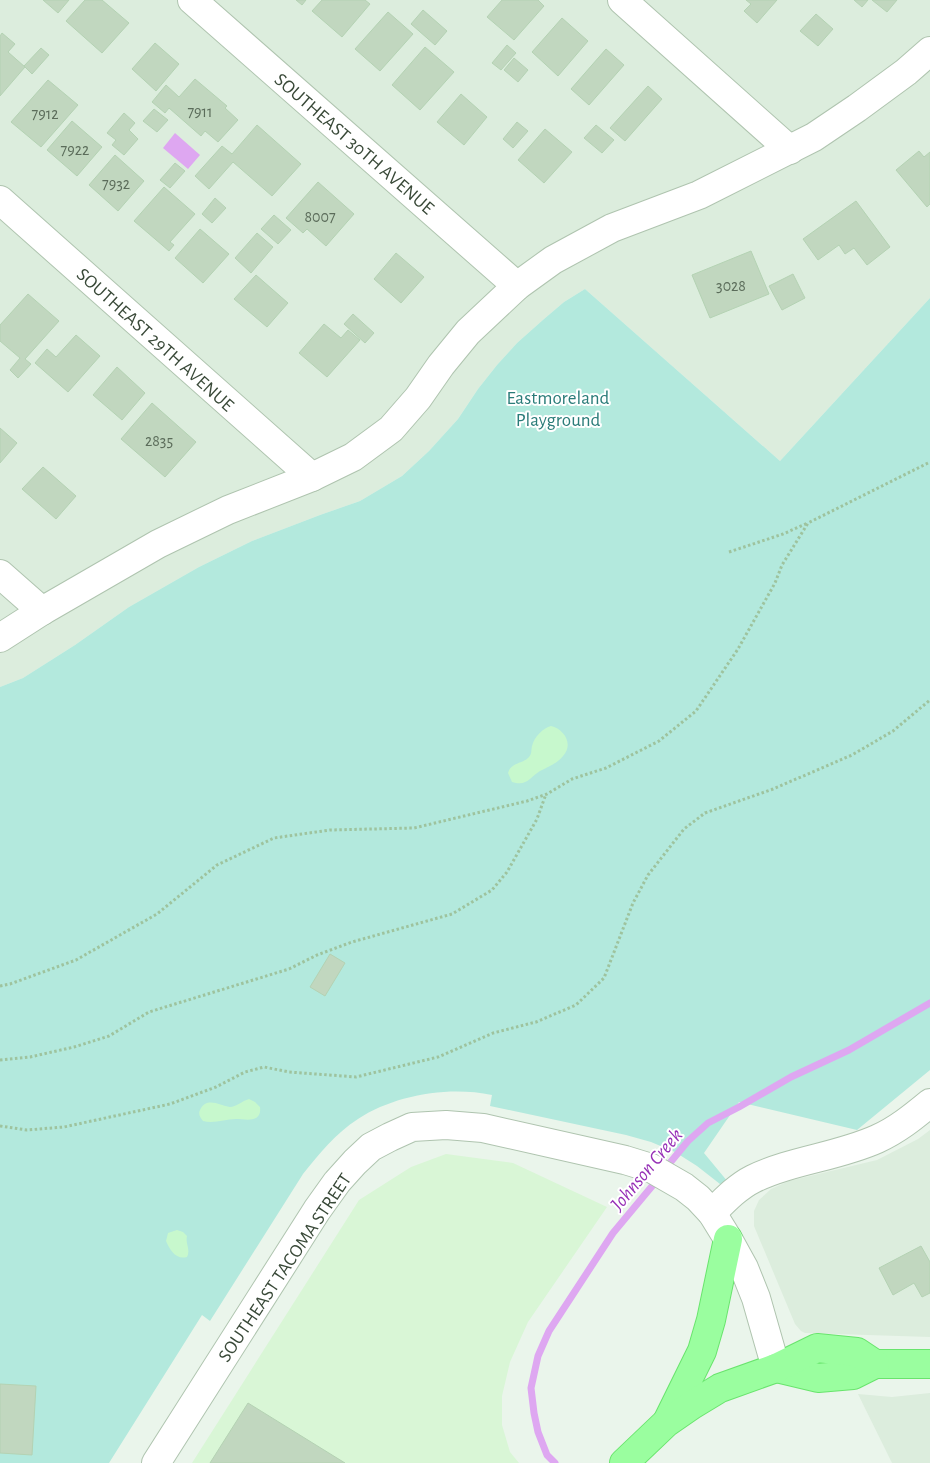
<svg xmlns="http://www.w3.org/2000/svg" width="930" height="1463" font-family="'Alegreya Sans',sans-serif">
<rect width="100%" height="100%" fill="#eaf5eb"/>
<!-- residential -->
<g fill="#dceddd">
<path d="M 0,0 L 930,0 L 930,298 L 780,461 L 585,289 L 564,302 L 544,319 L 517,343 L 497,365 L 478,389 L 458,419 L 429,451 L 402,476 L 360,501 L 320,515 L 252,541 L 199,567 L 129,607 L 75,645 L 23,678 L 0,687 Z"/>
<path d="M 930,1130 L 930,1337 L 805,1333 L 801,1331 L 795,1324 L 754,1226 L 754,1211 L 759,1200 L 771,1189 L 789,1181 L 877,1160 L 918,1139 Z"/>
<path d="M 930,1393 L 930,1463 L 892,1463 L 858,1394 L 892,1397 Z"/>
</g>
<!-- commercial -->
<path fill="#d9f6d6" d="M 446,1154 L 513,1163 L 607,1207 L 528,1322 L 510,1362 L 502,1396 L 502,1425 L 510,1452 L 519,1463 L 192,1463 L 359,1200 L 411,1167 Z"/>
<!-- green -->
<path fill="#b3e9dd" d="M 585,289 L 780,461 L 930,298 L 930,1070 L 857,1130 L 739,1102 L 704,1153 L 728,1182 L 720,1184 L 697,1166 L 675,1152 L 651,1142 L 626,1135 L 490,1106 L 492,1095 C 448,1086 395,1095 358,1119 C 336,1133 319,1154 303,1174 L 210,1321 L 202,1315 L 109,1463 L 0,1463 L 0,687 L 23,678 L 75,645 L 129,607 L 199,567 L 252,541 L 320,515 L 360,501 L 402,476 L 429,451 L 458,419 L 478,389 L 497,365 L 517,343 L 544,319 L 564,302 Z"/>
<!-- sand -->
<g fill="#c7f8cd">
<path d="M 551,726 C 564,729 574,744 563,756 C 558,763 548,767 540,771 C 530,777 527,787 512,782 L 508,773 C 511,762 523,764 529,757 C 532,754 531,750 532,746 C 534,737 543,728 551,726 Z"/>
<path d="M 249,1099 L 255,1102 L 260,1107 C 262,1124 245,1119 236,1119 C 225,1119 214,1124 203,1121 C 200,1117 198,1114 200,1110 C 207,1096 220,1106 230,1107 C 236,1107 242,1101 249,1099 Z"/>
<path d="M 177,1230 L 183,1232 L 187,1236 C 185,1243 191,1250 187,1257 C 176,1260 170,1250 166,1241 L 168,1233 Z"/>
</g>
<!-- water -->
<path fill="#dea7f1" d="M 175,133 L 200,155 L 188,169 L 163,148 Z"/>
<g fill="none" stroke-linecap="round" stroke-linejoin="round">
<!-- stream -->
<g stroke="#dea7f1" stroke-width="7">
<path d="M 664,1170 L 688,1141 L 708,1123 L 739,1107 L 791,1077 L 849,1050 L 930,1003"/>
<path d="M 555,1463 L 547,1455 L 538,1432 L 534,1413 L 531,1388 L 538,1356 L 549,1331 L 613,1233 L 658,1179"/>
</g>
</g>
<!-- building -->
<g fill="#c1d7bf" stroke="#b4d2b3">
<path d="M 43,0 L 69,0 L 58,13 Z"/>
<path d="M 85,0 L 102,0 L 129,23 L 102,53 L 66,21 Z"/>
<path d="M 296,0 L 306,0 L 302,5 Z"/>
<path d="M 322,0 L 365,0 L 370,4 L 342,37 L 312,11 Z"/>
<path d="M 502,0 L 538,0 L 544,6 L 514,40 L 487,17 Z"/>
<path d="M 746,0 L 777,0 L 757,23 L 744,11 L 751,4 Z"/>
<path d="M 854,0 L 868,0 L 862,7 Z"/>
<path d="M 872,0 L 897,0 L 887,12 Z"/>
<path d="M 423,10 L 447,31 L 435,45 L 411,24 Z"/>
<path d="M 388,12 L 413,34 L 380,71 L 355,49 Z"/>
<path d="M 816,14 L 833,29 L 818,46 L 800,31 Z"/>
<path d="M 562,18 L 588,41 L 558,76 L 532,52 Z"/>
<path d="M 2,33 L 15,44 L 8,52 L 25,67 L 0,96 L 0,36 Z"/>
<path d="M 155,43 L 179,64 L 156,91 L 132,69 Z"/>
<path d="M 507,45 L 516,53 L 501,70 L 492,63 Z"/>
<path d="M 425,47 L 454,72 L 420,110 L 392,85 Z"/>
<path d="M 41,48 L 49,55 L 32,74 L 24,66 Z"/>
<path d="M 606,49 L 624,65 L 589,105 L 571,89 Z"/>
<path d="M 514,58 L 528,70 L 518,82 L 504,70 Z"/>
<path d="M 195,79 L 227,106 L 225,108 L 238,120 L 218,142 L 205,131 L 201,136 L 169,108 L 165,113 L 152,102 L 166,85 L 179,97 Z"/>
<path d="M 48,80 L 78,105 L 41,147 L 11,122 Z"/>
<path d="M 648,86 L 662,99 L 625,141 L 610,128 Z"/>
<path d="M 461,94 L 487,117 L 464,145 L 437,122 Z"/>
<path d="M 154,109 L 168,120 L 157,132 L 143,121 Z"/>
<path d="M 124,113 L 135,123 L 129,130 L 138,139 L 124,155 L 112,145 L 116,140 L 107,133 Z"/>
<path d="M 72,121 L 102,147 L 77,176 L 47,150 Z"/>
<path d="M 517,122 L 528,131 L 513,148 L 503,139 Z"/>
<path d="M 257,125 L 301,164 L 272,196 L 233,162 L 209,189 L 195,176 L 222,146 L 232,154 Z"/>
<path d="M 596,125 L 614,140 L 602,153 L 584,138 Z"/>
<path d="M 545,129 L 572,152 L 544,183 L 518,160 Z"/>
<path d="M 919,151 L 924,157 L 930,152 L 930,204 L 927,207 L 896,170 Z"/>
<path d="M 115,155 L 144,181 L 118,211 L 89,185 Z"/>
<path d="M 175,163 L 185,171 L 170,188 L 160,180 Z"/>
<path d="M 318,182 L 354,214 L 326,246 L 307,229 L 303,233 L 286,218 Z"/>
<path d="M 164,187 L 195,214 L 170,242 L 174,245 L 169,251 L 134,221 Z"/>
<path d="M 215,198 L 226,208 L 212,223 L 202,214 Z"/>
<path d="M 856,201 L 890,247 L 867,265 L 854,248 L 845,254 L 839,245 L 818,260 L 803,239 Z"/>
<path d="M 274,215 L 291,230 L 278,244 L 261,229 Z"/>
<path d="M 200,229 L 229,254 L 203,283 L 175,258 Z"/>
<path d="M 257,233 L 273,247 L 251,273 L 235,258 Z"/>
<path d="M 751,251 L 769,294 L 710,318 L 692,275 Z"/>
<path d="M 396,253 L 424,277 L 401,303 L 374,279 Z"/>
<path d="M 793,274 L 805,298 L 782,310 L 769,286 Z"/>
<path d="M 256,275 L 288,303 L 267,327 L 234,299 Z"/>
<path d="M 28,294 L 59,321 L 25,359 L 31,364 L 18,378 L 10,370 L 20,358 L 0,341 L 0,325 Z"/>
<path d="M 353,314 L 374,333 L 365,343 L 344,324 Z"/>
<path d="M 324,324 L 341,338 L 348,330 L 360,340 L 327,377 L 299,353 Z"/>
<path d="M 76,335 L 100,356 L 68,392 L 35,363 L 47,349 L 56,357 Z"/>
<path d="M 117,367 L 145,393 L 122,420 L 93,395 Z"/>
<path d="M 152,403 L 196,442 L 165,477 L 121,439 Z"/>
<path d="M 0,428 L 17,443 L 0,463 Z"/>
<path d="M 43,467 L 76,496 L 56,519 L 22,489 Z"/>
<path d="M 330,954 L 345,963 L 325,996 L 310,987 Z"/>
<path d="M 921,1246 L 930,1262 L 930,1293 L 922,1297 L 914,1283 L 893,1295 L 879,1268 Z"/>
<path d="M 0,1384 L 36,1386 L 32,1455 L 0,1453 Z"/>
<path d="M 248,1403 L 345,1463 L 210,1463 Z"/>
</g>
<g fill="none" stroke-linecap="round" stroke-linejoin="round">
<!-- minor casing -->
<g stroke="#afc4af" stroke-width="30">
<g id="minor">
<path d="M 192,0 L 517,286"/>
<path d="M 622,0 L 790,150"/>
<path d="M 0,200 L 312,477"/>
<path d="M 0,574 L 42,611"/>
<path d="M 0,638 L 42,611 L 158,544 L 228,510 L 312,477 L 353,457 L 391,429 L 418,398 L 441,365 L 468,332 L 517,286 L 553,260 L 612,228 L 699,195 L 814,137 L 857,108 L 906,72 L 930,51"/>
<path d="M 712,1213 C 724,1201 737,1187 753,1179 C 792,1160 837,1157 877,1139 C 897,1130 913,1117 930,1103"/>
<path d="M 156,1463 L 317,1210 L 337,1182 L 355,1162 L 371,1147 L 390,1137 L 412,1127 L 446,1125 L 483,1128 L 625,1160 L 651,1168 L 684,1187 L 698,1198 L 712,1213 L 728,1239 L 744,1268 L 756,1298 L 776,1368"/>
</g>
</g>
<!-- primary casing -->
<g stroke="#69e46d" stroke-width="30">
<g id="primary">
<path d="M 776,1368 L 818,1378 L 853,1375 L 875,1364 L 930,1364"/>
<path d="M 668,1420 L 702,1351 L 711,1320 L 728,1239"/>
<path d="M 624,1463 L 666,1423 L 692,1405 L 720,1388 L 776,1368 L 817,1348 L 857,1352 L 875,1364"/>
</g>
</g>
<!-- path -->
<g stroke="#9ec39e" stroke-width="3" stroke-dasharray="2.5 2.5" stroke-linecap="butt">
<path d="M 729,552 L 783,534 L 808,523"/>
<path d="M 0,986 L 10,984 L 76,960 L 157,914 L 217,865 L 274,838 L 330,830 L 414,828 L 527,801 L 547,794 L 572,779 L 606,768 L 659,741 L 696,711 L 738,649 L 775,583 L 782,565 L 808,523 L 930,462"/>
<path d="M 0,1060 L 30,1057 L 74,1047 L 109,1036 L 149,1012 L 289,969 L 317,955 L 352,942 L 452,914 L 492,890 L 507,872 L 537,819 L 546,794"/>
<path d="M 0,1126 L 27,1130 L 64,1127 L 170,1104 L 216,1087 L 245,1072 L 264,1067 L 289,1072 L 356,1077 L 438,1057 L 493,1033 L 536,1022 L 576,1005 L 604,978 L 633,903 L 648,875 L 684,829 L 705,813 L 773,789 L 852,755 L 893,731 L 930,700"/>
</g>
<!-- minor -->
<use href="#minor" stroke="#fff" stroke-width="28"/>
<!-- primary -->
<use href="#primary" stroke="#9afe9f" stroke-width="28"/>
</g>
<g text-anchor="middle" stroke-width="4" stroke-linejoin="round" paint-order="stroke">
<!-- number labels -->
<g font-size="16" fill="#5b6c5a">
<text x="200" y="117">7911</text>
<text x="45" y="119">7912</text>
<text x="75" y="155">7922</text>
<text x="116" y="189">7932</text>
<text x="320" y="222">8007</text>
<text x="731" y="291">3028</text>
<text x="159" y="446">2835</text>
</g>
<!-- street labels -->
<g font-size="19" fill="#394938" stroke="#fff">
<text transform="translate(355 143) rotate(41)" y="7">SOUTHEAST 30TH AVENUE</text>
<text transform="translate(156 339) rotate(42)" y="7">SOUTHEAST 29TH AVENUE</text>
<text transform="translate(284 1267) rotate(-56)" y="7">SOUTHEAST TACOMA STREET</text>
</g>
<!-- park labels -->
<g font-size="19" fill="#2a7c79" stroke="#fff">
<text x="558" y="404">Eastmoreland<tspan x="558" dy="22">Playground</tspan></text>
</g>
<!-- water labels -->
<g font-size="20" font-style="italic" fill="#9630b6" stroke="#fff">
<text transform="translate(646 1169) rotate(-50)" y="7">Johnson Creek</text>
</g>
</g>
</svg>
